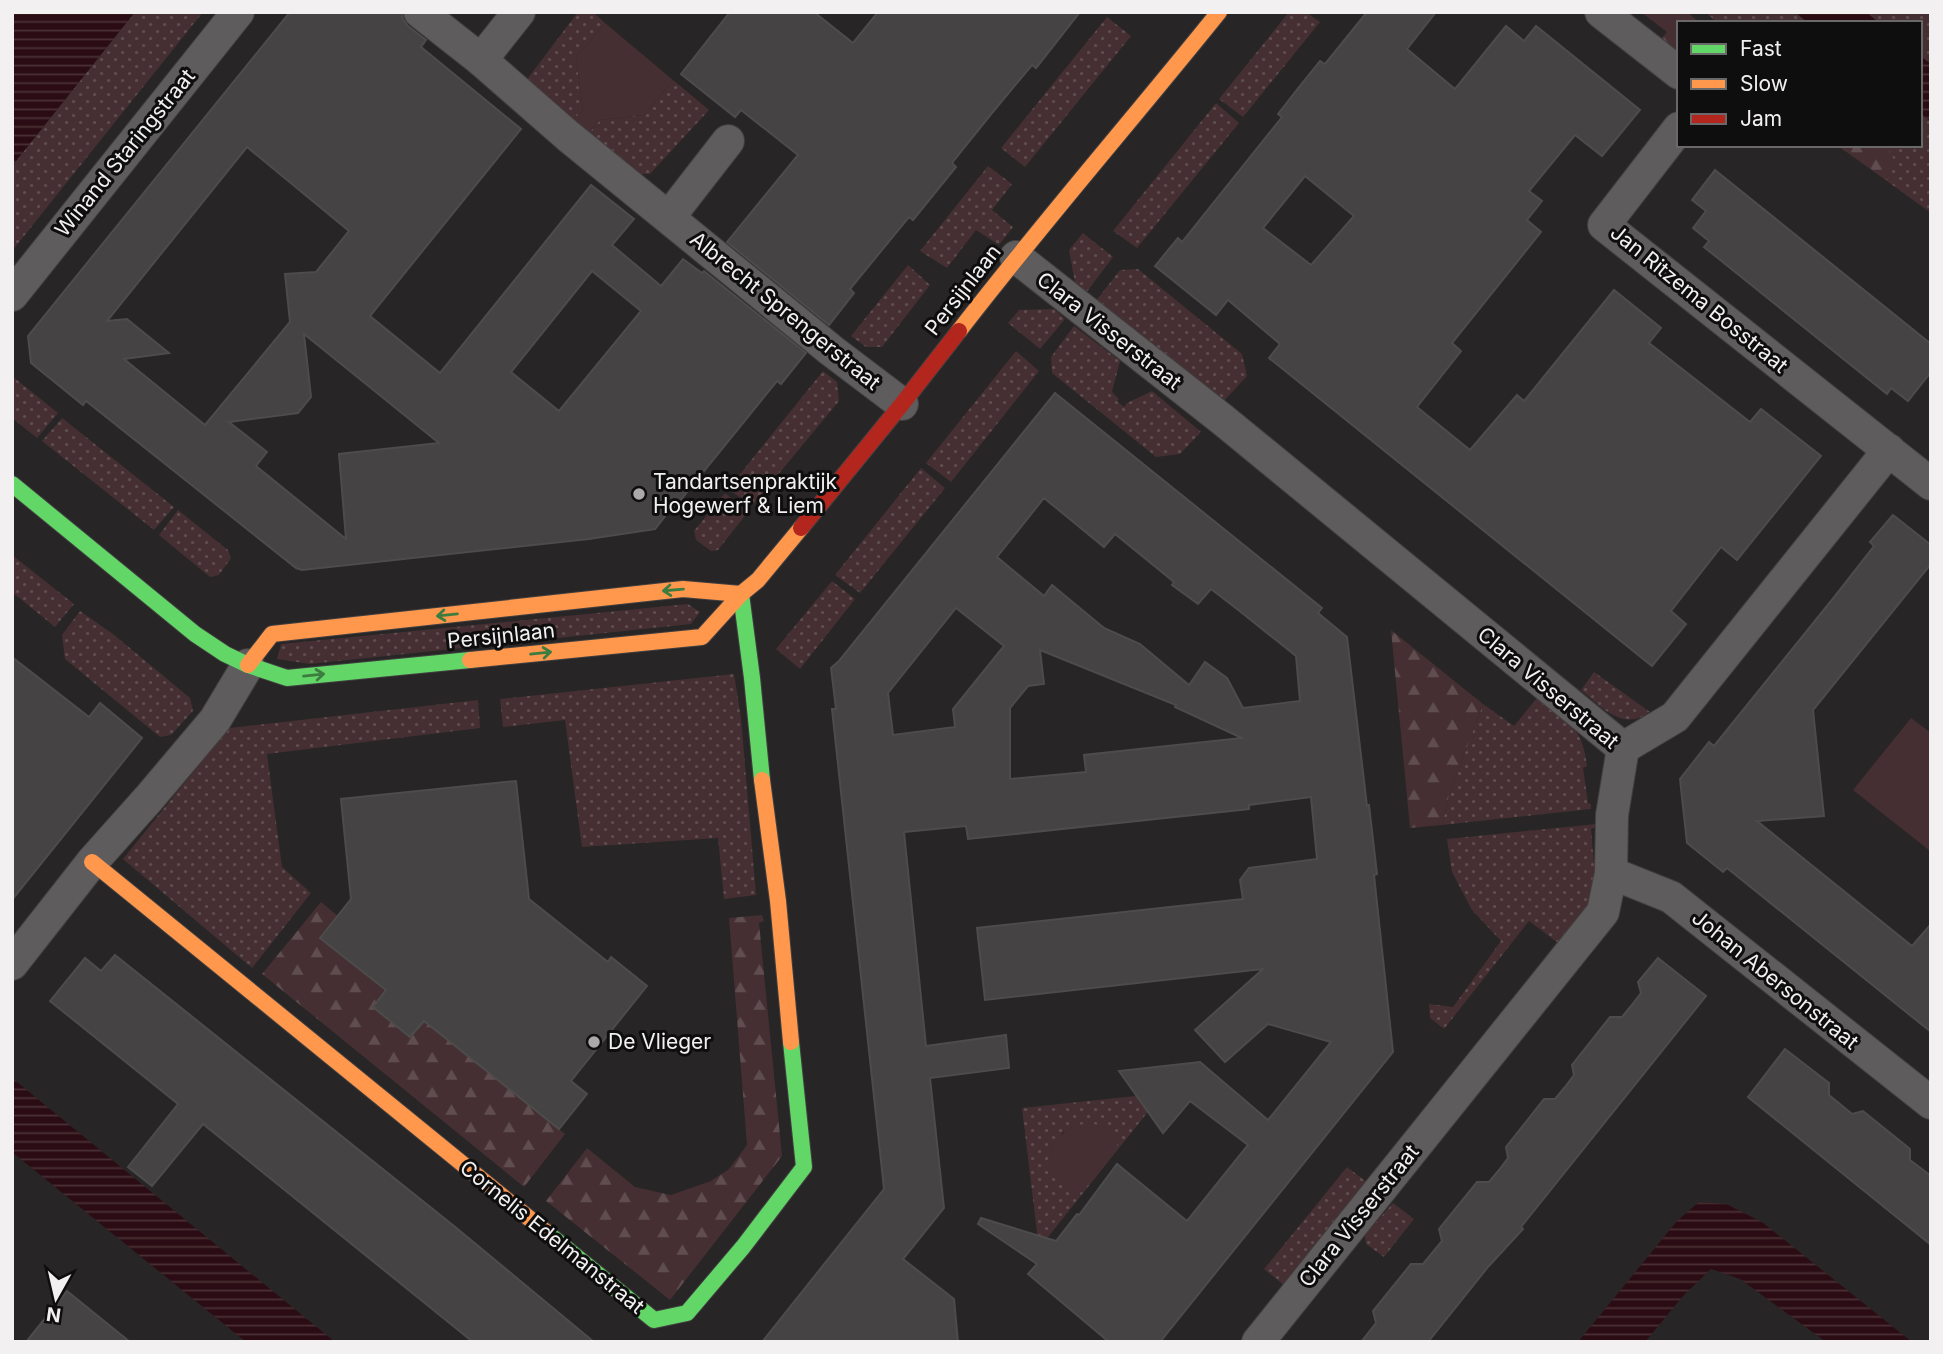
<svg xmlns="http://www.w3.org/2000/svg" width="1943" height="1354" font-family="Inter,sans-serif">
<defs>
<pattern id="grass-dots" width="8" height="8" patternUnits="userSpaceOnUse" patternTransform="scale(1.75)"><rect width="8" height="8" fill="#452f32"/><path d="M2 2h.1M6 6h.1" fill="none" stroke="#604d50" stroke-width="1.8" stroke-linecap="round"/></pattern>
<pattern id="forest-firs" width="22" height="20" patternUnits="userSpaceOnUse" patternTransform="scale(1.75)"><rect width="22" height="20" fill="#452f32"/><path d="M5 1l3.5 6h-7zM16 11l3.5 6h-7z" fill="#604d50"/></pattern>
<pattern id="water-rules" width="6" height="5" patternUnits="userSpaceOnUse" patternTransform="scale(1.75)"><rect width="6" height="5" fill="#2b0c14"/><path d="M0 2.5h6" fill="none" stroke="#4a3036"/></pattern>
</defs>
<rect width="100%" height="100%" fill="#272525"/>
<!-- grass -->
<g fill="url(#grass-dots)" fill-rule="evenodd">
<path d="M 135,12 L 203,12 L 12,251 L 12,166 Z"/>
<path d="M 578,12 L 593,12 L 605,23 L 576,57 L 583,110 L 567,126 L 531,92 L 528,78 Z"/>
<path d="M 1289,12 L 1306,12 L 1320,22 L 1243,117 L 1219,99 Z"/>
<path d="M 1705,12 L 1795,12 L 1808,23 L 1718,23 Z"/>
<path d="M 1866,12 L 1931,12 L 1931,64 L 1920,56 L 1920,23 L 1879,23 Z"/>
<path d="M 1107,17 L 1131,36 L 1025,167 L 1001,148 Z"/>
<path d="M 673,80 L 709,110 L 650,174 L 631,174 L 584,139 L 600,120 L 644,115 Z"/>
<path d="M 1216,103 L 1239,123 L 1137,248 L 1113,231 Z"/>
<path d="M 1920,113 L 1931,121 L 1931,213 L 1837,145 L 1920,145 Z"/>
<path d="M 988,166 L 1012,184 L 992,210 L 1013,227 L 999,245 L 976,230 L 947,268 L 920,251 Z"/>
<path d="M 1083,233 L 1113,257 L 1086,293 L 1075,283 L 1069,250 Z"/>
<path d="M 908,265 L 930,285 L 882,347 L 866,347 L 851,336 Z"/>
<path d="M 1138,269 L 1242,354 L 1247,376 L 1222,403 L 1095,302 L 1120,270 Z"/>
<path d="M 1054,309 L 1065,319 L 1040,349 L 1008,323 L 1019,310 Z"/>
<path d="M 1074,326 L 1120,361 L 1112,392 L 1119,399 L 1117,401 L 1124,407 L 1127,403 L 1152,391 L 1201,432 L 1180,454 L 1156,457 L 1052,373 L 1051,357 Z"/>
<path d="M 1016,351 L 1039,371 L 951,482 L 926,463 Z"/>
<path d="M 823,371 L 837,382 L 839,401 L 752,506 L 728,489 Z"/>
<path d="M 12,376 L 58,413 L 37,438 L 12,418 Z"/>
<path d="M 62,418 L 174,507 L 154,530 L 42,441 Z"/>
<path d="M 921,468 L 945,488 L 860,593 L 835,575 Z"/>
<path d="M 725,493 L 748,512 L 718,550 L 711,551 L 696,540 L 694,531 Z"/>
<path d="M 178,510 L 228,550 L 231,558 L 219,575 L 210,577 L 159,535 Z"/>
<path d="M 12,555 L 74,604 L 55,627 L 12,592 Z"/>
<path d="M 832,581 L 855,599 L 800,669 L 776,649 Z"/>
<path d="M 688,604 L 700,612 L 691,624 L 310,664 L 277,659 L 281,644 Z"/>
<path d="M 80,611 L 113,634 L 190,698 L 193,711 L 171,735 L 160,737 L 65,659 L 62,635 Z"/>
<path d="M 1594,672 L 1650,712 C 1622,732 1602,707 1581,690 Z"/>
<path d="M 734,674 L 741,718 L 756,895 L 724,899 L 718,838 L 582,847 L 565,720 L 503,727 L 500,699 Z"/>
<path d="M 1537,698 C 1567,721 1582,725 1587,766 L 1583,768 L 1588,803 L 1591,804 L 1591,809 L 1442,825 L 1449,795 L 1483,704 L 1514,726 Z"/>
<path d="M 478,700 L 480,728 L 267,754 L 282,867 L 311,893 L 252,968 L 123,859 L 229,728 Z"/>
<path d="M 1596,824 L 1596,827 L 1591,829 L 1594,864 L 1598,863 L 1593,904 L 1558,943 L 1529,921 L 1444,1029 L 1430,1018 L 1429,1004 L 1453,1007 L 1501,941 L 1472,910 L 1452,872 L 1447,839 Z"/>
<path d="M 1145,1095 L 1155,1103 L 1044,1242 L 1038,1241 L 1022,1108 ZM 1063,1132 L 1121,1139 L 1074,1198 L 1068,1191 L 1052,1150 Z"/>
<path d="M 1347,1167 L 1368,1183 L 1285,1286 L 1264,1269 Z"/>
<path d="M 1393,1203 L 1414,1219 L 1384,1257 L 1366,1244 L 1365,1235 Z"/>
</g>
<!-- forest -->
<g fill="url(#forest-firs)">
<path d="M 1641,12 L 1687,12 L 1700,23 L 1679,23 L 1679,54 L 1661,39 L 1667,32 Z"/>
<path d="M 1837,145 L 1887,145 L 1896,164 L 1887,180 Z"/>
<path d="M 1391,630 L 1483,704 L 1449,795 L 1442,825 L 1410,828 Z"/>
<path d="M 321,902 L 338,916 L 321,938 L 387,991 L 375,1009 L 410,1038 L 424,1020 L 565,1134 L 524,1187 L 262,974 Z"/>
<path d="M 762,915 L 764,921 L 759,923 L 782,1156 L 670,1300 L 546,1201 L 587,1148 L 635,1187 L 671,1195 L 711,1181 L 729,1169 L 747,1145 L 729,918 Z"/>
</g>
<!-- park -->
<g fill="#452f32">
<path d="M 605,23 L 673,80 L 644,115 L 600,120 L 584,139 L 567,126 L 583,110 L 576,57 Z"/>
<path d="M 1911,718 L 1931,733 L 1930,851 L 1853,790 Z"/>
<path d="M 1088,1123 C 1102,1125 1112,1129 1121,1140 L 1074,1199 C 1068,1191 1060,1185 1056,1176 C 1042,1148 1061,1127 1088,1123 Z"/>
</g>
<!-- water -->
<g fill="url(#water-rules)">
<path d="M 12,12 L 135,12 L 12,166 Z"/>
<path d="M 1795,12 L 1866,12 L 1879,23 L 1808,23 Z"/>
<path d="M 1920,56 L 1931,64 L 1931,122 L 1920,113 Z"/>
<path d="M 12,1078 L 335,1342 L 246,1342 L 12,1152 Z"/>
<path d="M 1699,1202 L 1726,1204 L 1762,1222 L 1912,1342 L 1826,1342 L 1740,1279 L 1711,1269 L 1683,1296 L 1645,1342 L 1578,1342 L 1677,1221 Z"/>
</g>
<!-- building -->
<g fill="#454343" stroke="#4d4c4c" stroke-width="2" fill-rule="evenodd">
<path d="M 290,12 L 402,12 L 403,19 L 408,26 L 426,40 L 421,47 L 521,129 L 370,316 L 440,373 L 591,185 L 634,219 L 612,245 L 661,286 L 683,259 L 702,273 L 704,271 L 806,353 L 781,384 L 777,381 L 675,507 L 674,505 L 655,529 L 589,539 L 302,570 L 296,568 L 86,401 L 83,405 L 31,363 L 28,336 ZM 247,147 L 349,231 L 316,272 L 285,274 L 290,322 L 205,425 L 124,359 L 169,353 L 127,319 L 107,321 ZM 592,271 L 641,311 L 559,411 L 511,372 ZM 304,334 L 439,443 L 339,454 L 346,539 L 256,466 L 267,452 L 229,422 L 298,413 L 311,397 Z"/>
<path d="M 730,12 L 814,12 L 853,43 L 878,12 L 1080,12 L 1036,68 L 1032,65 L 992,113 L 952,163 L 956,167 L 913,220 L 909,217 L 850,289 L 854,293 L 829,325 L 727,242 L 798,155 L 741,110 L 735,117 L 681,74 Z"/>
<path d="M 1367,12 L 1436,12 L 1407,49 L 1455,89 L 1506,26 L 1524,41 L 1536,26 L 1640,110 L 1602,156 L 1575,135 L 1529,191 L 1542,201 L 1527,220 L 1541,232 L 1452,343 L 1461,351 L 1417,407 L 1470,450 L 1517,395 L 1524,401 L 1614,290 L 1661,328 L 1649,343 L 1750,422 L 1761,409 L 1821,456 L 1737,560 L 1721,547 L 1671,611 L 1686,624 L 1652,666 L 1269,358 L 1280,344 L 1228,300 L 1216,315 L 1155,266 L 1178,238 L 1182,242 L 1282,117 L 1278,114 L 1299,87 L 1320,61 L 1325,64 ZM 1305,176 L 1354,216 L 1311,265 L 1263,228 Z"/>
<path d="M 1715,170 L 1931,344 L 1931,372 L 1908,401 L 1891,388 L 1887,394 L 1704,247 L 1709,241 L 1693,228 L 1706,211 L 1692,200 Z"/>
<path d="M 1055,393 L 1322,608 L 1318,613 L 1347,637 L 1367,806 L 1369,805 L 1377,874 L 1374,875 L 1393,1052 L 1160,1342 L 1109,1342 L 1028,1274 L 1037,1264 L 978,1224 L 981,1218 L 1056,1241 L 1077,1214 L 1079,1215 L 1117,1164 L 1187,1221 L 1248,1145 L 1190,1101 L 1163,1133 L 1119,1071 L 1200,1062 L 1268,1120 L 1331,1042 L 1268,1024 L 1225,1062 L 1195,1030 L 1263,969 L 985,1000 L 977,928 L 1243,899 L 1240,880 L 1249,868 L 1317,859 L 1311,797 L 1249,805 L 1249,809 L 968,839 L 966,826 L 904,832 L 926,1046 L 1006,1035 L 1009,1068 L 930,1078 L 944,1208 L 903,1259 L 954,1299 L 958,1342 L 762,1342 L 884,1189 L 832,709 L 836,709 L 831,668 L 839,661 ZM 1044,498 L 1104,547 L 1115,534 L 1174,582 L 1172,585 L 1198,604 L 1211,589 L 1237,609 L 1296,656 L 1300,701 L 1243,708 L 1227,678 L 1205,662 L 1189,685 L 1140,644 L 1104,628 L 1052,585 L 1044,596 L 997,557 ZM 956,608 L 1004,646 L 953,709 L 955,727 L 893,735 L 888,693 ZM 1040,650 L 1176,705 L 1175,707 L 1242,738 L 1084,755 L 1086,772 L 1010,779 L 1010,708 L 1028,686 L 1044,684 Z"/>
<path d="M 1893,515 L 1931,545 L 1931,564 L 1813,710 L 1824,816 L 1757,821 L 1912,946 L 1931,924 L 1931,1032 L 1727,868 L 1723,872 L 1687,843 L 1680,779 L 1709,742 L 1714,746 L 1835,596 L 1874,546 L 1870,542 Z"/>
<path d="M 12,657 L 89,717 L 100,703 L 142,738 L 12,900 Z"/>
<path d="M 516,781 L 529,899 L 608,962 L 611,957 L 647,986 L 571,1081 L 587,1094 L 559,1129 L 424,1021 L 410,1037 L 373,1007 L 386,990 L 320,938 L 351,899 L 341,799 Z"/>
<path d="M 115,955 L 454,1226 L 594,1342 L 473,1342 L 203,1124 L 152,1186 L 128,1167 L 178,1104 L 50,1001 L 85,958 L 101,971 Z"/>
<path d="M 1658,958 L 1706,996 L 1521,1227 L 1523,1229 L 1488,1267 L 1428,1342 L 1361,1342 L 1376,1323 L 1373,1311 L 1411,1264 L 1423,1264 L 1442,1241 L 1439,1229 L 1477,1182 L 1489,1182 L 1499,1170 L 1508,1158 L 1506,1147 L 1544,1099 L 1555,1099 L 1565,1087 L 1574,1075 L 1572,1065 L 1610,1017 L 1622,1017 L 1631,1006 L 1641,993 L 1638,982 Z"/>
<path d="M 1785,1049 L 1829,1083 L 1829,1095 L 1840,1104 L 1852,1114 L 1863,1111 L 1910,1149 L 1910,1160 L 1931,1176 L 1931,1245 L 1748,1097 Z"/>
<path d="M 67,1291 L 130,1342 L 26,1342 Z"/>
</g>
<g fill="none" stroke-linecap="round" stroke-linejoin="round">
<!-- street casing -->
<g stroke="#413f40" stroke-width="34">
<g id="street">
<path d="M 420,12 L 481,60 L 568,136 L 832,351 L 902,404"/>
<path d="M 1601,12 L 1679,73"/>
<path d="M 481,60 L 519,12"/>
<path d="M 1679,128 L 1604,225 L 1931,484"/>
<path d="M 669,217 L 728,141"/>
<path d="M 1016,257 L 1223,420 L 1623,748 L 1612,815 L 1611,873 L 1603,912 L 1258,1342"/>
<path d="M 12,295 L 238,12"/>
<path d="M 1623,748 L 1675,717 L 1889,450"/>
<path d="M 1611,873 L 1671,897 L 1931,1103"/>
<path d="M 12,964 L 92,862 L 150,797 L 215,720 L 248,665"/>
</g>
</g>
<!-- fast casing -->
<g stroke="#413f40" stroke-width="18">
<g id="fast">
<path d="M 12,484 L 195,634 L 225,654 L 248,665 L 287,678 L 470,660"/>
<path d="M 741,594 L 752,678 L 762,780"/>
<path d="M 546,1232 L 654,1320 L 687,1313 L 743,1247 L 804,1167 L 791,1042"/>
</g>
</g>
<!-- slow casing -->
<g stroke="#413f40" stroke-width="18">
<g id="slow">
<path d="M 959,331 C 1043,222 1133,119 1219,12"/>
<path d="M 470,660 L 702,637 L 741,594 L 758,580 L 801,528"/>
<path d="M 248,665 L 272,634 L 683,589 L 741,594"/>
<path d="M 762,780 L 778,901 L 791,1042"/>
<path d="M 92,862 L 546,1232"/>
</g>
</g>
<!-- jam casing -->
<g stroke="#413f40" stroke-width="18">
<path id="jam" d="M 801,528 L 902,404 L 959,331"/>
</g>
<!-- street -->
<use href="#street" stroke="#5e5c5c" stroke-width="32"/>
<!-- fast -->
<use href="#fast" stroke="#63d668" stroke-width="16"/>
<!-- slow -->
<use href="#slow" stroke="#ff974d" stroke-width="16"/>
<!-- jam -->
<use href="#jam" stroke="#b3261e" stroke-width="16"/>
</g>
<!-- one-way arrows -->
<defs><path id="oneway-shaft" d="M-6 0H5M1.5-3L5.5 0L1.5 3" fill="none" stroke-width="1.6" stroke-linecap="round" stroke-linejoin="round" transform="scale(1.75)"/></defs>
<g stroke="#3d7c40">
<use href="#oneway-shaft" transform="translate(673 590) rotate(175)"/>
<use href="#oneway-shaft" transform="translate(447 615) rotate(174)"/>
<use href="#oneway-shaft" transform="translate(541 653) rotate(-6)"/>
<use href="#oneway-shaft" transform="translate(314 675) rotate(-6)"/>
</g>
<!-- markers -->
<g fill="#aba9a9" stroke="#0f0e0e" stroke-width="2.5">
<circle cx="639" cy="494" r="7"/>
<circle cx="594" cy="1042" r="7"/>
</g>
<g text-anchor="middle" stroke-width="6" stroke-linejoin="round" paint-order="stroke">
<!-- street labels -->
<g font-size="21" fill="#f2f0f0" stroke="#0f0e0e">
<text transform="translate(125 153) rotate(-51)" y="7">Winand Staringstraat</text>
<text transform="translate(963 290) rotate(-52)" y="7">Persijnlaan</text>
<text transform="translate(1699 299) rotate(39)" y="7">Jan Ritzema Bosstraat</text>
<text transform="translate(785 311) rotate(39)" y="7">Albrecht Sprengerstraat</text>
<text transform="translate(1109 331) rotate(38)" y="7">Clara Visserstraat</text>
<text transform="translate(501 636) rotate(-6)" y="7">Persijnlaan</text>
<text transform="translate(1548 688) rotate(40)" y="7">Clara Visserstraat</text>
<text transform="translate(1775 980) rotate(39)" y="7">Johan Abersonstraat</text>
<text transform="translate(1359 1216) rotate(-51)" y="7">Clara Visserstraat</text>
<text transform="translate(552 1237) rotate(39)" y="7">Cornelis Edelmanstraat</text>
</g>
<!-- poi labels -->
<g font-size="21" fill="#f2f0f0" stroke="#0f0e0e" text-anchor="start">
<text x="653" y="489">Tandartsenpraktijk<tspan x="653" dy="24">Hogewerf &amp; Liem</tspan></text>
<text x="608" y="1049">De Vlieger</text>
</g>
</g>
<!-- border -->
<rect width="1943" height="1354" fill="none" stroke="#f2f0f0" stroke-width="28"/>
<!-- legend -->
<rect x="1677" y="21" width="245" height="126" fill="#0f0e0e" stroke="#6a6868" stroke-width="2"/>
<rect x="1691" y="44" width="35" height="10" fill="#63d668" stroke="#6a6868" stroke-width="2"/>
<text x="1740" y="56" font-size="21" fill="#f2f0f0">Fast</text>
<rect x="1691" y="79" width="35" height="10" fill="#ff974d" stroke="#6a6868" stroke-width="2"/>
<text x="1740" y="91" font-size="21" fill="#f2f0f0">Slow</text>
<rect x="1691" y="114" width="35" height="10" fill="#b3261e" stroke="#6a6868" stroke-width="2"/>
<text x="1740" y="126" font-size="21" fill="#f2f0f0">Jam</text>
<!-- north arrow -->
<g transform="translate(56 1298) rotate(188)" stroke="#0f0e0e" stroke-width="5" paint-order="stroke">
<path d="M0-5L12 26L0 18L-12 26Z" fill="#f2f0f0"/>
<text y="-10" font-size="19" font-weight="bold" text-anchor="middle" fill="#f2f0f0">N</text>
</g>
</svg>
